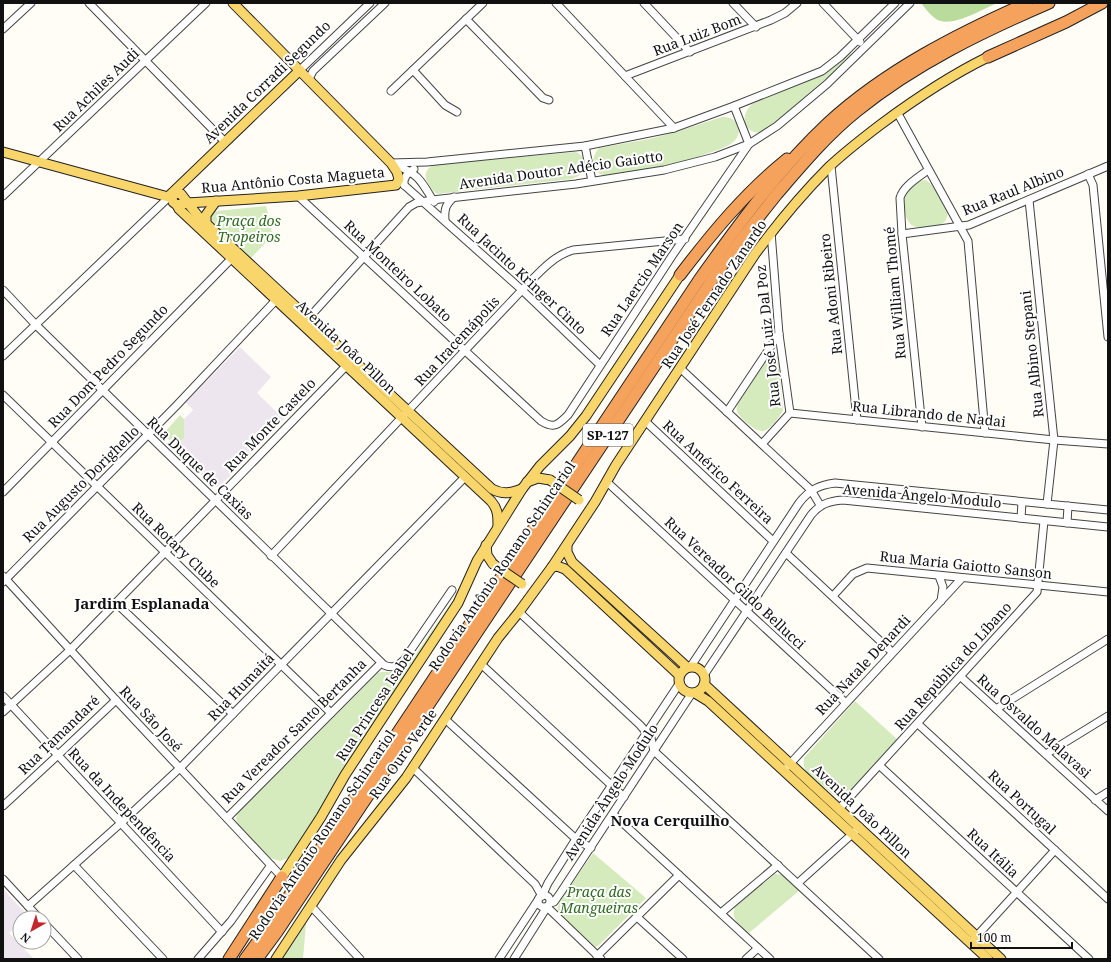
<svg xmlns="http://www.w3.org/2000/svg" width="1111" height="962" font-family="'Noto Serif',serif">
<rect width="100%" height="100%" fill="#fffdf5"/>
<!-- industrial -->
<g fill="#eee6ef">
<path d="M 240,347 L 271,377 L 257,393 L 284,419 L 219,487 L 214,487 L 174,449 L 184,438 L 184,419 L 193,410 L 186,402 Z"/>
<path d="M 3,889 L 28,916 L 26,918 L 20,918 L 20,923 L 9,933 L 34,959 L 3,959 Z"/>
</g>
<!-- green -->
<g fill="#d5ebbd">
<path d="M 850,53 L 851,54 L 829,76 L 764,132 C 745,136 738,117 752,104 L 807,81 L 823,73 Z"/>
<path d="M 722,117 C 728,117 734,118 737,124 C 741,131 738,139 732,143 C 725,148 717,150 709,153 C 676,165 642,170 607,176 C 590,173 590,159 599,148 L 649,139 L 676,132 Z"/>
<path d="M 576,152 C 591,160 587,175 571,179 L 437,194 C 429,188 419,173 432,166 C 434,165 439,165 442,164 Z"/>
<path d="M 925,180 C 935,183 943,204 948,213 L 946,220 L 941,225 C 934,226 918,229 913,226 C 905,222 901,202 905,194 C 909,187 918,181 925,180 Z"/>
<path d="M 266,206 L 271,225 L 272,236 L 250,259 L 210,222 L 211,214 L 217,211 Z"/>
<path d="M 773,354 L 778,357 L 783,410 C 780,416 772,428 764,431 C 757,433 739,418 737,411 C 736,408 737,405 738,402 L 770,356 Z"/>
<path d="M 180,415 L 184,419 L 184,438 L 174,449 L 173,447 L 172,442 L 164,435 L 164,433 Z"/>
<path d="M 458,593 L 454,601 L 289,858 L 280,861 L 270,858 L 238,824 L 236,819 L 237,814 L 378,673 C 383,671 386,672 391,672 C 398,672 404,668 409,664 Z"/>
<path d="M 855,701 L 898,740 L 841,801 L 806,772 L 804,766 L 804,758 Z"/>
<path d="M 593,853 L 646,898 L 598,946 L 595,947 L 559,915 L 557,912 L 559,903 Z"/>
<path d="M 775,874 C 785,873 793,884 800,890 L 749,933 C 740,925 730,919 735,907 Z"/>
<path d="M 306,923 L 303,959 L 282,959 Z"/>
</g>
<!-- forest -->
<path fill="#b9dc9c" d="M 921,3 L 997,3 C 983,9 950,29 936,19 C 930,15 925,8 921,3 Z"/>
<g fill="none" stroke-linecap="round" stroke-linejoin="round">
<!-- minor casing -->
<g stroke="#444" stroke-width="9">
<g id="minor">
<path d="M 89,3 L 225,142"/>
<path d="M 556,3 L 674,128"/>
<path d="M 644,3 L 690,52"/>
<path d="M 733,3 L 756,27"/>
<path d="M 823,3 L 860,42"/>
<path d="M 466,19 L 543,98 L 549,100"/>
<path d="M 3,29 L 31,3"/>
<path d="M 300,70 L 370,3"/>
<path d="M 413,70 L 445,105 L 457,112"/>
<path d="M 625,76 L 771,20 L 785,13 L 797,3"/>
<path d="M 309,79 L 313,71 L 385,3"/>
<path d="M 391,91 L 483,3"/>
<path d="M 897,112 L 968,241 L 985,433"/>
<path d="M 585,146 L 592,181"/>
<path d="M 391,163 L 427,162 L 585,146 L 674,128 L 734,106 L 822,71 L 840,57 L 895,3"/>
<path d="M 396,165 C 420,175 421,181 434,202"/>
<path d="M 831,166 L 857,420"/>
<path d="M 1088,174 L 1093,185 L 1108,337"/>
<path d="M 404,185 L 522,290 L 600,365"/>
<path d="M 404,185 C 403,177 408,173 414,169"/>
<path d="M 3,196 L 206,3"/>
<path d="M 298,196 L 541,421 C 554,429 558,425 568,415 L 672,256 L 749,144 L 734,106"/>
<path d="M 1029,200 L 1054,440 L 1047,504"/>
<path d="M 445,220 C 444,209 446,204 454,197"/>
<path d="M 771,232 L 779,334 L 790,413"/>
<path d="M 902,234 L 969,225 L 1108,166"/>
<path d="M 3,290 L 36,325 L 384,665 C 392,669 398,666 404,660 L 452,590"/>
<path d="M 306,321 L 409,207 L 416,203 L 432,200 L 576,184 L 664,170 L 715,157 L 749,144 L 777,126 L 827,84 L 910,3"/>
<path d="M 3,356 L 168,198"/>
<path d="M 680,368 L 811,490 L 820,505"/>
<path d="M 3,395 L 331,713"/>
<path d="M 727,412 L 779,334"/>
<path d="M 645,421 L 773,541"/>
<path d="M 922,427 L 902,234 L 900,198 C 903,186 919,177 928,170"/>
<path d="M 762,444 L 790,413 L 1054,440 L 1108,444"/>
<path d="M 607,482 L 846,703"/>
<path d="M 3,492 L 231,259"/>
<path d="M 1021,518 L 1022,502"/>
<path d="M 1067,523 L 1068,506"/>
<path d="M 786,553 L 892,652"/>
<path d="M 271,556 L 522,290 C 537,275 552,256 573,250 L 685,239"/>
<path d="M 3,576 L 116,700 L 282,877"/>
<path d="M 939,576 L 943,587 L 941,601"/>
<path d="M 3,582 L 177,405 L 276,300"/>
<path d="M 833,596 L 853,574 L 867,568 L 1108,592"/>
<path d="M 116,603 L 233,714"/>
<path d="M 519,612 L 640,725 L 651,738 L 654,751 L 879,959"/>
<path d="M 481,664 L 624,797"/>
<path d="M 691,666 L 799,503 C 809,490 819,485 835,483 L 1108,510"/>
<path d="M 704,675 L 811,515 C 820,504 829,501 843,500 L 1108,527"/>
<path d="M 961,677 L 1108,811"/>
<path d="M 3,696 L 222,932"/>
<path d="M 996,709 L 1108,639"/>
<path d="M 3,712 L 70,650 L 349,363"/>
<path d="M 445,719 L 576,839 L 591,848"/>
<path d="M 918,724 L 1108,899"/>
<path d="M 1046,754 L 1108,716"/>
<path d="M 788,766 L 962,578"/>
<path d="M 880,766 L 1089,959"/>
<path d="M 413,768 L 535,884 L 542,896"/>
<path d="M 1095,800 L 1108,792"/>
<path d="M 3,806 L 58,755 L 116,700"/>
<path d="M 839,809 L 1037,592 L 1044,521"/>
<path d="M 613,814 L 770,959"/>
<path d="M 227,818 L 381,663"/>
<path d="M 74,865 L 163,959"/>
<path d="M 3,879 L 39,918"/>
<path d="M 798,883 L 860,827"/>
<circle cx="544" cy="901" r="6"/>
<path d="M 542,896 L 548,883 L 576,839 L 679,684"/>
<path d="M 550,903 L 554,902 L 561,892 L 692,693"/>
<path d="M 28,906 L 121,823 L 180,768 L 465,477"/>
<path d="M 311,906 L 360,959"/>
<path d="M 721,913 L 778,865"/>
<path d="M 637,917 L 683,959"/>
<path d="M 44,923 L 78,959"/>
<path d="M 974,939 L 1055,850"/>
<path d="M 597,956 L 679,875"/>
<path d="M 198,959 L 231,921 L 271,865"/>
<path d="M 499,959 L 538,900"/>
<path d="M 514,959 L 547,907 L 601,959"/>
<path d="M 746,959 L 758,948"/>
</g>
</g>
<!-- major casing -->
<g stroke="#222" stroke-width="11">
<g id="major">
<path d="M 3,152 L 172,198"/>
<path d="M 175,193 L 181,194 L 198,216 L 492,489 C 503,495 511,493 522,489"/>
<path d="M 170,195 L 300,70"/>
<path d="M 172,198 L 173,202 L 177,205 L 179,209 L 491,501 C 498,509 498,516 498,526"/>
<path d="M 177,205 L 187,203 L 298,196 L 396,185 L 399,179 L 397,172 L 391,163 L 233,3"/>
<path d="M 206,224 L 206,215 L 216,201"/>
<path d="M 527,482 L 538,478 L 550,480"/>
<path d="M 486,545 L 487,555 L 493,564"/>
<path d="M 567,545 L 567,552 L 572,562 L 687,667"/>
<path d="M 552,567 L 557,566 L 565,569 L 679,675"/>
<circle cx="692" cy="680" r="13"/>
<path d="M 704,684 L 1001,959"/>
<path d="M 695,693 L 708,701 L 988,959"/>
<path d="M 282,877 L 321,817 L 345,775 L 458,603 L 477,561 L 522,489 L 540,466 L 570,436 L 586,416 L 680,275"/>
<path d="M 276,959 L 341,860 L 406,778 L 498,638 L 519,612 L 552,567 L 595,502 L 616,465 L 645,421 L 755,254 C 778,223 803,193 830,166 C 846,151 863,138 880,125 C 915,99 949,76 988,57"/>
</g>
</g>
<!-- highway casing -->
<g stroke="#222" stroke-width="13">
<g id="highway">
<path d="M 988,57 L 1066,22 L 1102,3"/>
<path d="M 680,275 C 712,233 745,193 787,159"/>
<path d="M 229,959 L 282,877"/>
<path d="M 245,959 L 269,926 L 317,854 L 699,280 C 738,225 779,169 828,123 C 886,70 957,34 1027,3"/>
<path d="M 257,959 L 277,932 L 708,286 C 729,254 753,224 777,194 C 802,165 827,135 857,111 C 915,64 982,32 1049,3"/>
</g>
</g>
<!-- minor -->
<use href="#minor" stroke="#fff" stroke-width="7"/>
<!-- major -->
<use href="#major" stroke="#f9d66b" stroke-width="9"/>
<!-- highway -->
<use href="#highway" stroke="#f5a25d" stroke-width="11"/>
<!-- major-bridge casing -->
<g stroke="#222" stroke-width="11" stroke-linecap="butt">
<g id="major-bridge">
<path d="M 550,480 L 579,500"/>
<path d="M 493,564 L 522,584"/>
</g>
</g>
<!-- major-bridge -->
<use href="#major-bridge" stroke="#f9d66b" stroke-width="9"/>
</g>
<g text-anchor="middle" stroke-width="4" stroke-linejoin="round" paint-order="stroke">
<!-- shield labels -->
<rect fill="#fff" stroke="#585858" stroke-width="1" x="583" y="424" width="50" height="22" rx="3"/>
<g font-size="13" font-weight="bold" fill="#111">
<text x="608" y="440">SP-127</text>
</g>
<!-- street labels -->
<g font-size="14" fill="#111" stroke="#fff">
<text transform="translate(697 35) rotate(-21)" y="5">Rua Luiz Bom</text>
<text transform="translate(267 82) rotate(-44)" y="5">Avenida Corradi Segundo</text>
<text transform="translate(96 90) rotate(-44)" y="5">Rua Achiles Audi</text>
<text transform="translate(561 170) rotate(-8)" y="5">Avenida Doutor Adécio Gaiotto</text>
<text transform="translate(293 180) rotate(-5)" y="5">Rua Antônio Costa Magueta</text>
<text transform="translate(1013 191) rotate(-22)" y="5">Rua Raul Albino</text>
<text transform="translate(398 271) rotate(43)" y="5">Rua Monteiro Lobato</text>
<text transform="translate(522 274) rotate(43)" y="5">Rua Jacinto Kringer Cinto</text>
<text transform="translate(642 279) rotate(-56)" y="5">Rua Laercio Marson</text>
<text transform="translate(895 293) rotate(-95)" y="5">Rua William Thomé</text>
<text transform="translate(714 294) rotate(-56)" y="5">Rua José Fernado Zanardo</text>
<text transform="translate(831 294) rotate(-96)" y="5">Rua Adoni Ribeiro</text>
<text transform="translate(768 336) rotate(-96)" y="5">Rua José Luiz Dal Poz</text>
<text transform="translate(457 341) rotate(-47)" y="5">Rua Iracemápolis</text>
<text transform="translate(346 347) rotate(43)" y="5">Avenida João Pillon</text>
<text transform="translate(1032 354) rotate(-96)" y="5">Rua Albino Stepani</text>
<text transform="translate(108 366) rotate(-46)" y="5">Rua Dom Pedro Segundo</text>
<text transform="translate(929 414) rotate(6)" y="5">Rua Librando de Nadai</text>
<text transform="translate(270 425) rotate(-46)" y="5">Rua Monte Castelo</text>
<text transform="translate(200 468) rotate(44)" y="5">Rua Duque de Caxias</text>
<text transform="translate(718 472) rotate(43)" y="5">Rua Américo Ferreira</text>
<text transform="translate(81 484) rotate(-45)" y="5">Rua Augusto Dorighello</text>
<text transform="translate(922 496) rotate(5)" y="5">Avenida Ângelo Modulo</text>
<text transform="translate(176 545) rotate(44)" y="5">Rua Rotary Clube</text>
<text transform="translate(966 565) rotate(6)" y="5">Rua Maria Gaiotto Sanson</text>
<text transform="translate(502 566) rotate(-56)" y="5">Rodovia Antônio Romano Schincariol</text>
<text transform="translate(735 583) rotate(43)" y="5">Rua Vereador Gildo Bellucci</text>
<text transform="translate(863 665) rotate(-47)" y="5">Rua Natale Denardi</text>
<text transform="translate(953 666) rotate(-48)" y="5">Rua República do Líbano</text>
<text transform="translate(241 687) rotate(-46)" y="5">Rua Humaitá</text>
<text transform="translate(375 705) rotate(-57)" y="5">Rua Princesa Isabel</text>
<text transform="translate(151 719) rotate(47)" y="5">Rua São José</text>
<text transform="translate(1034 726) rotate(42)" y="5">Rua Osvaldo Malavasi</text>
<text transform="translate(294 731) rotate(-45)" y="5">Rua Vereador Santo Bertanha</text>
<text transform="translate(59 735) rotate(-44)" y="5">Rua Tamandaré</text>
<text transform="translate(403 754) rotate(-55)" y="5">Rua Ouro Verde</text>
<text transform="translate(611 792) rotate(-57)" y="5">Avenida Ângelo Modulo</text>
<text transform="translate(1022 802) rotate(43)" y="5">Rua Portugal</text>
<text transform="translate(122 805) rotate(47)" y="5">Rua da Independência</text>
<text transform="translate(862 811) rotate(43)" y="5">Avenida João Pillon</text>
<text transform="translate(322 835) rotate(-56)" y="5">Rodovia Antônio Romano Schincariol</text>
<text transform="translate(993 853) rotate(43)" y="5">Rua Itália</text>
</g>
<!-- park labels -->
<g font-size="14" font-style="italic" fill="#2f6b1f" stroke="#fff">
<text x="249" y="226">Praça dos<tspan x="249" dy="16">Tropeiros</tspan></text>
<text x="599" y="897">Praça das<tspan x="599" dy="16">Mangueiras</tspan></text>
</g>
<!-- neighbourhood labels -->
<g font-size="15" font-weight="bold" fill="#111" stroke="#fff">
<text x="142" y="609">Jardim Esplanada</text>
<text x="670" y="826">Nova Cerquilho</text>
</g>
</g>
<!-- border -->
<rect width="1111" height="962" fill="none" stroke="#111111" stroke-width="8"/>
<!-- north arrow -->
<g transform="translate(32 930) rotate(219)"><circle r="19" fill="#ffffff" stroke="#a0a0a0"/>
<path d="M0-3L7 15L0 10L-7 15Z" fill="#c4262e"/>
<text y="-6" font-size="11" font-weight="bold" text-anchor="middle" fill="#111111">N</text>
</g>
<!-- scale -->
<path d="M971 942v6h101v-6" fill="none" stroke="#111111" stroke-width="2"/>
<text x="977" y="942" font-size="12" fill="#111111" stroke="#ffffff" stroke-width="3" paint-order="stroke">100 m</text>
</svg>
